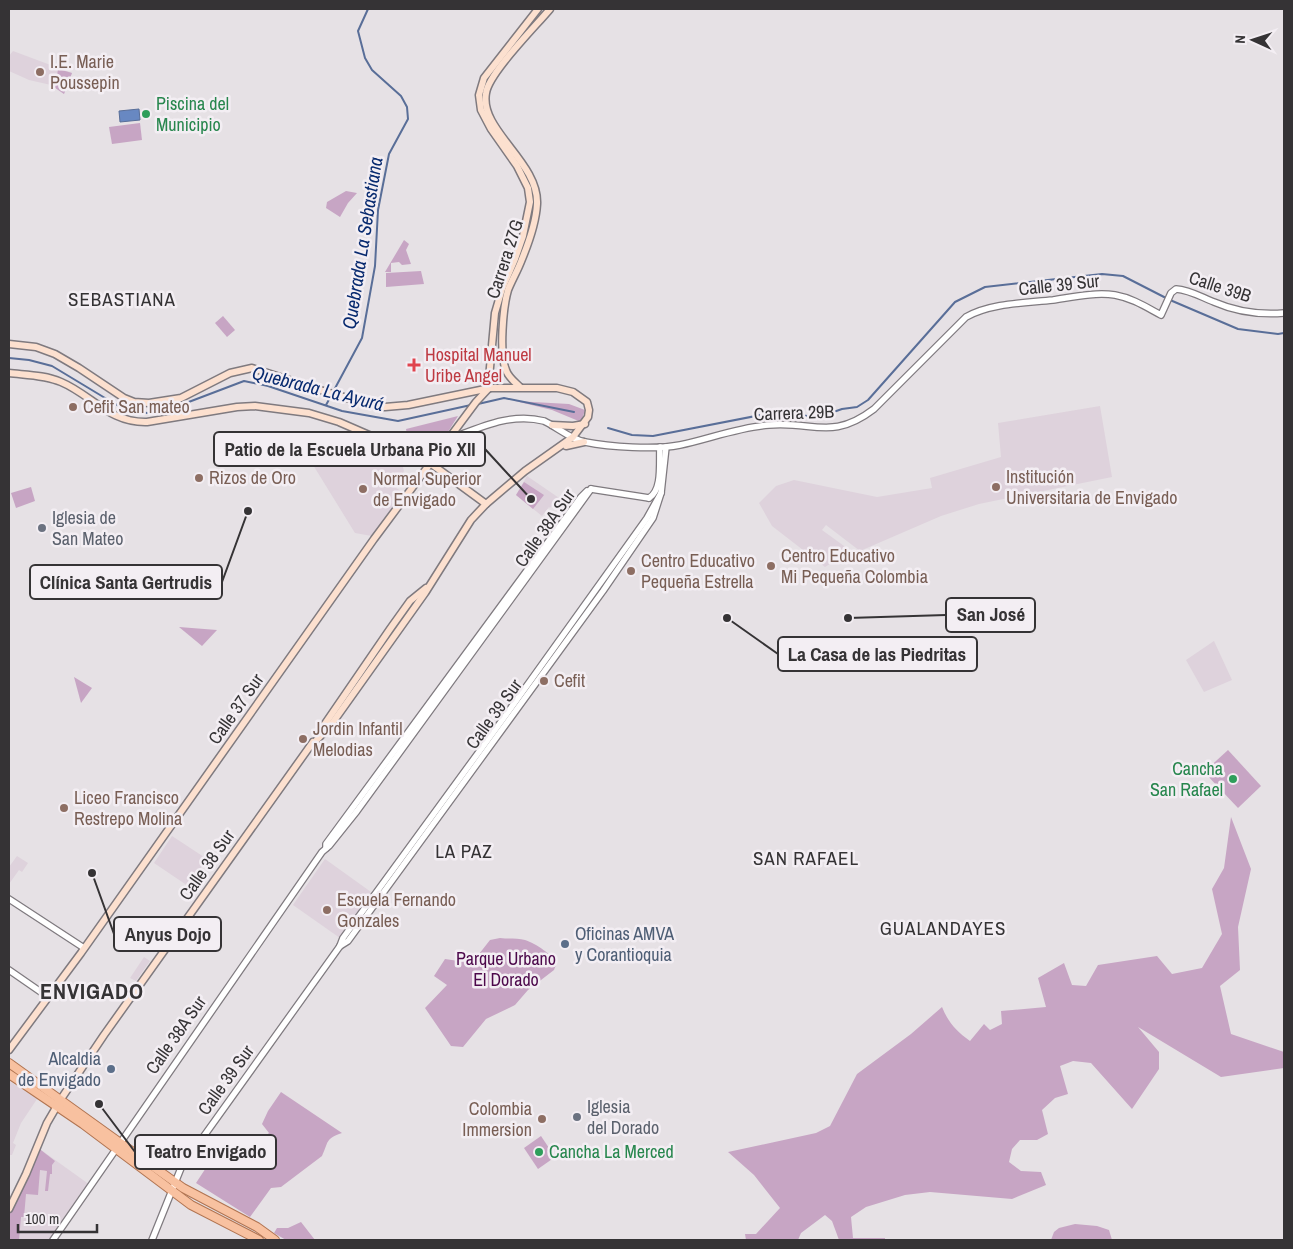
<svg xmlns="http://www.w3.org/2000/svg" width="1293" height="1249" font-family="'Archivo Narrow',sans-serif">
<rect width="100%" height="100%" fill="#e6e1e5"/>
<!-- built -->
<g fill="#ded2dc">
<path d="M 13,51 L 72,73 L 64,94 L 51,85 L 29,80 L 9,71 L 9,56 Z"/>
<path d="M 1100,406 L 1112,477 L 979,504 L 941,516 L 860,551 L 826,525 L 822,530 L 851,551 L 825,567 L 772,526 L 759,503 L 776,486 L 794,480 L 877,497 L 932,488 L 930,478 L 1001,457 L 998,423 Z"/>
<path d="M 371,441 L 400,457 L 404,471 L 394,487 L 403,492 L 372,536 L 355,533 L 310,460 L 325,451 L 336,448 L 338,450 L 365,446 Z"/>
<path d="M 527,476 L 562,500 L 557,504 L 554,503 L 550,508 L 549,507 L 542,516 L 516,495 Z"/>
<path d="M 1214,641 L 1232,680 L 1204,692 L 1186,660 Z"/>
<path d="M 172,836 L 207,859 L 200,869 L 209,875 L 197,892 L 154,863 Z"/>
<path d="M 17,856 L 28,863 L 22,872 L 19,870 L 9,884 L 9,867 Z"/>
<path d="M 325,859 L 371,892 L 340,938 L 293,905 Z"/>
<path d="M 144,957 L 150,961 L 136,981 L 130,978 Z"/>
<path d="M 9,1081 L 37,1099 L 21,1123 L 13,1143 L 16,1145 L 12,1155 L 10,1155 L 9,1157 Z"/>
<path d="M 37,1147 L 90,1185 L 53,1240 L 9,1240 Z"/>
</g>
<!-- green -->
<g fill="#c7a5c4">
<path d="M 58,69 L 72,73 L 64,94 L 51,85 L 52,83 L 50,80 L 57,76 Z"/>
<path d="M 140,123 L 142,140 L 112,144 L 109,127 Z"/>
<path d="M 346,191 L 357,193 L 348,203 L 340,217 L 326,208 L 327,202 Z"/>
<path d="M 404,240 L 409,244 L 406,250 L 411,264 L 402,265 L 399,262 L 391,263 L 391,272 L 385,272 Z"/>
<path d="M 421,271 L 424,284 L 386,287 L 386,273 Z"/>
<path d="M 223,316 L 235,330 L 227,337 L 215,323 Z"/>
<path d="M 515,401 L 569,404 L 585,410 L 581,422 L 552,410 Z"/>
<path d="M 458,416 L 446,435 L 409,448 L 406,429 Z"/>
<path d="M 524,482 L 544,495 L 533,509 L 516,495 Z"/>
<path d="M 31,487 L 35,501 L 16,508 L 11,493 Z"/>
<path d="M 179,627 L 217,630 L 202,646 Z"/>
<path d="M 74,677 L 92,688 L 81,703 Z"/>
<path d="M 1228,750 L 1261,786 L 1238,808 L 1204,772 Z"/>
<path d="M 1231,817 L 1251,869 L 1238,927 L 1240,970 L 1220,986 L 1231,1034 L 1284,1052 L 1284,1068 L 1221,1077 L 1138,1027 L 1159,1052 L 1159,1069 L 1132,1109 L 1091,1063 L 1073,1061 L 1060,1066 L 1068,1094 L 1055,1098 L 1042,1110 L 1048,1134 L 1037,1140 L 1020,1140 L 1012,1149 L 1009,1162 L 1021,1171 L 1041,1172 L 1046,1185 L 1012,1199 L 930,1192 L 905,1195 L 866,1207 L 851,1217 L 853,1238 L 885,1238 L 885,1240 L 839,1240 L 832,1221 L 825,1215 L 801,1233 L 798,1240 L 746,1240 L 745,1234 L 756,1234 L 780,1208 L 754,1175 L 728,1152 L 816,1133 L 830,1126 L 857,1074 L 911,1034 L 942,1007 C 948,1022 956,1031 970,1041 L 984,1024 L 990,1030 L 1002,1024 L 1001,1011 L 1046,1007 L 1038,978 L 1064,963 L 1072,985 L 1086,986 L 1098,965 L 1157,956 L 1172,974 L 1202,968 L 1222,934 L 1212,889 L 1224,868 Z"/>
<path d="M 500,938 C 508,939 518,938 525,940 C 536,944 553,954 556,965 L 554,970 L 528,990 L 515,1005 L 486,1019 L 463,1047 L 451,1046 L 425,1008 L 447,985 L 434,976 L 445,959 L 472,963 L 490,940 Z"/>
<path d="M 281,1092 L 342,1133 C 325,1139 329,1141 322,1156 L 281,1187 L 271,1188 L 250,1217 L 196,1183 L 221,1145 L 232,1142 L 245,1155 L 269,1133 L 262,1124 L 268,1111 Z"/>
<path d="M 541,1136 L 555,1157 L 538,1169 L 524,1148 Z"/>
<path d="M 37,1147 L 55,1161 L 52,1165 L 52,1174 L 50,1174 L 48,1191 L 45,1191 L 47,1171 L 40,1170 L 38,1195 L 26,1194 L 24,1217 L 21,1217 L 19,1240 L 9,1240 L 9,1209 Z"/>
<path d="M 301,1222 L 315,1240 L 286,1240 L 274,1233 L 277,1228 L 288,1228 Z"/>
<path d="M 1075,1224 L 1097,1226 L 1109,1230 L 1112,1240 L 1051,1240 L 1054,1232 L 1059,1228 Z"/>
</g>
<!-- water -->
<path fill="#6888c2" stroke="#596e98" d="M 139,109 L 140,120 L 120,122 L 119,111 Z"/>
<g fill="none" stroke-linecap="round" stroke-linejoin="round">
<!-- stream -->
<g stroke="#596e98" stroke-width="2">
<path d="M 1170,300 L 1238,329 L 1278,334 L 1284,333"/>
<path d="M 9,358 L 29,360 L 52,366 L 115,404 L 131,410 L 147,413 L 165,411 L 244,381 L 268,386 L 342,411 L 398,421 L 471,405"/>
<path d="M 333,392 L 362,338 L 375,266 L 378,210 L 389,154 L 408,119 L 407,107 L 401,96 L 372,70 L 365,58 L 358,31 L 368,9"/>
<path d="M 478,404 L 504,398 L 574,412"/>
<path d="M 326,405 L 331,396"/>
<path d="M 608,428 L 632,435 L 653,436 L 771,413 L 808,416 L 825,415 L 842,409 L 857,407 L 868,400 L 955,302 L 985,287 L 1102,274 L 1123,276 L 1166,298"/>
</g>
<!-- tertiary casing -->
<g stroke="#7f7a7f" stroke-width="8">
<g id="tertiary">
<path d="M 408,452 C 422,448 436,444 449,439 C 479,428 511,412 544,421 C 557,427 570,439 585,442 C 610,447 655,450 680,445 C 709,439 739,427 769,425 C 814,421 832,441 874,409 L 966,317 C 991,303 1025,303 1053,300 C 1073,297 1095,292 1115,295 C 1132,298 1146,307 1161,315 L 1171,293 L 1176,289 C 1190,290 1201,297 1214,302 C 1237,312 1259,315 1284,313"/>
<path d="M 591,489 L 649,498"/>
<path d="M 649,498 C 663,490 659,462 660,447"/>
<path d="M 326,848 L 326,844 L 581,497 L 587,491"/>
<path d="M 9,899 L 84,948"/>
<path d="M 340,946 L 348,941 L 603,591 L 653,518 L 661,493 L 666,447"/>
<path d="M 9,970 L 48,997"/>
<path d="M 53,1240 L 322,852 L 329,846 L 357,811 L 591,489"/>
<path d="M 152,1240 L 181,1168 L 340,946 L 343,938 L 503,719 L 647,518 L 661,493"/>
</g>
</g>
<!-- secondary casing -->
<g stroke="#7f7a7f" stroke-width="9">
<g id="secondary">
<path d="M 9,344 L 36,347 L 55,354 L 79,368 L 124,398 L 134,402 L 149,403 L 181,398 L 230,373 L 252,368 L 339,396 L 385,407 L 408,405 L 490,388 L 557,388 L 573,392 L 587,402 L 589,410 L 588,417 L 573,437 L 525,471 L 486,504 L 471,520 L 425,593 L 331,725 L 311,746"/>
<path d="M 9,373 C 26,375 45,375 61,382 C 92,395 109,423 147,422 L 237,407 L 255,406 L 309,413 L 339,422 L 408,452 L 430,463 L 486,504"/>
<path d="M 520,387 C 515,382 508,377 506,370 C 499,354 503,307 508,290 C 512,280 518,270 522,259 C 529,242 536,222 537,204 C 539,162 479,130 486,93 C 489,73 535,27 550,9"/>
<path d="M 490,388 L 489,378 L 495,313 L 502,289 L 515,259 L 523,236 L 530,202 L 528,188 L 517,166 L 491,129 L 481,110 L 479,95 L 484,78 L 538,9"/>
<path d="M 552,425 L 573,426 L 585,424"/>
<path d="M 566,446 L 584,442"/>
<path d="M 318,734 L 390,629 L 410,601 L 426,588"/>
<path d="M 9,1050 L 81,953 L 374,539 L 476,402 L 489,388"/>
<path d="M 9,1209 L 26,1174 L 47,1123 L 61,1099 L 104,1035 L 313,742"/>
</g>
</g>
<!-- primary casing -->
<g stroke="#b17451" stroke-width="10">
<g id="primary">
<path d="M 9,1063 L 183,1188 L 257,1227 L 275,1240"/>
<path d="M 9,1074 L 83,1124 L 191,1205 L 259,1240"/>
</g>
</g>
<!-- tertiary -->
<use href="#tertiary" stroke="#fff" stroke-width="5.5"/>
<!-- secondary -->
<use href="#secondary" stroke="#fce0cf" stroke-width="6"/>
<!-- primary -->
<use href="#primary" stroke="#f8c1a0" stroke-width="8"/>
</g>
<!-- markers -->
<g fill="#8d6e63" stroke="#f3eef3" stroke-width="2">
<circle cx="40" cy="72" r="5"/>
<circle cx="73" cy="407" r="5"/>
<circle cx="199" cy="478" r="5"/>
<circle cx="996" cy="487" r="5"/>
<circle cx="363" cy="489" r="5"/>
<circle cx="771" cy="566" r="5"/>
<circle cx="631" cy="571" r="5"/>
<circle cx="544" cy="681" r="5"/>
<circle cx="303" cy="739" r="5"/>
<circle cx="64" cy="808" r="5"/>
<circle cx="327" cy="910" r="5"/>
<circle cx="542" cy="1119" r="5"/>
</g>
<g fill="#2e9e5b" stroke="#f3eef3" stroke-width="2">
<circle cx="146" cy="114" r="5"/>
<circle cx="1233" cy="779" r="5"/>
<circle cx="539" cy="1152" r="5"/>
</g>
<path fill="#e0444e" stroke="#f3eef3" stroke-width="2" d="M411.5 357.5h5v5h5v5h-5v5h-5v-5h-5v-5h5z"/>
<g fill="#6b7280" stroke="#f3eef3" stroke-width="2">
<circle cx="42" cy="528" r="5"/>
<circle cx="577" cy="1117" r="5"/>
</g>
<g fill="#5c6f8a" stroke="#f3eef3" stroke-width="2">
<circle cx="565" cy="944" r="5"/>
<circle cx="111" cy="1069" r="5"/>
</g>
<g text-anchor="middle" stroke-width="5" stroke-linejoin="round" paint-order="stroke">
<!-- education labels -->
<g font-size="18" fill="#785e54" stroke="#f3eef3" text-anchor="start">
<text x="50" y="68">I.E. Marie<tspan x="50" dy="21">Poussepin</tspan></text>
<text x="83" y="413">Cefit San mateo</text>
<text x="1006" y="483">Institución<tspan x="1006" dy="21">Universitaria de Envigado</tspan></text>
<text x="209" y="484">Rizos de Oro</text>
<text x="373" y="485">Normal Superior<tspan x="373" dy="21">de Envigado</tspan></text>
<text x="781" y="562">Centro Educativo<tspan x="781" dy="21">Mi Pequeña Colombia</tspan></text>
<text x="641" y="567">Centro Educativo<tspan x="641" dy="21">Pequeña Estrella</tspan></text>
<text x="554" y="687">Cefit</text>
<text x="313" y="735">Jordin Infantil<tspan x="313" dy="21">Melodias</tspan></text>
<text x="74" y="804">Liceo Francisco<tspan x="74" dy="21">Restrepo Molina</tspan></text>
<text x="337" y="906">Escuela Fernando<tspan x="337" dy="21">Gonzales</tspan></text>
<text x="532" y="1115" text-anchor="end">Colombia<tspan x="532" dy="21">Immersion</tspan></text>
</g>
<!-- leisure labels -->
<g font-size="18" fill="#27864d" stroke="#f3eef3" text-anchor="start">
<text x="156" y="110">Piscina del<tspan x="156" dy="21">Municipio</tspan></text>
<text x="1223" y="775" text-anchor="end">Cancha<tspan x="1223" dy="21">San Rafael</tspan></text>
<text x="549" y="1158">Cancha La Merced</text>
</g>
<!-- street labels -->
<g font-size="18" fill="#353335" stroke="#f3eef3">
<text transform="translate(505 259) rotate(-72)" y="6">Carrera 27G</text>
<text transform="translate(1059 285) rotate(-6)" y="6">Calle 39 Sur</text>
<text transform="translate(1220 287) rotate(18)" y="6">Calle 39B</text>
<text transform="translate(794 413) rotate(-2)" y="6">Carrera 29B</text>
<text transform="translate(545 528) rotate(-55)" y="6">Calle 38A Sur</text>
<text transform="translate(236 709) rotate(-55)" y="6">Calle 37 Sur</text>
<text transform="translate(494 714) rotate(-54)" y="6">Calle 39 Sur</text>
<text transform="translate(207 865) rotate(-55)" y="6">Calle 38 Sur</text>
<text transform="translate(176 1035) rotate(-55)" y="6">Calle 38A Sur</text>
<text transform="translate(226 1080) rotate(-54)" y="6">Calle 39 Sur</text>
</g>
<!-- health labels -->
<g font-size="18" fill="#be3a42" stroke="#f3eef3" text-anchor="start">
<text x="425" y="361">Hospital Manuel<tspan x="425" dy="21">Uribe Angel</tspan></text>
</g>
<!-- worship labels -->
<g font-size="18" fill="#5b616d" stroke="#f3eef3" text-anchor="start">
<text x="52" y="524">Iglesia de<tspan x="52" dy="21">San Mateo</tspan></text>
<text x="587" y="1113">Iglesia<tspan x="587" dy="21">del Dorado</tspan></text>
</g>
<!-- service labels -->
<g font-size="18" fill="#4e5e75" stroke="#f3eef3" text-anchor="start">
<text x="575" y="940">Oficinas AMVA<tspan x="575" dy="21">y Corantioquia</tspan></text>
<text x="101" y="1065" text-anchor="end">Alcaldia<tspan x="101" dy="21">de Envigado</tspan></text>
</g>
<!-- park labels -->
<g font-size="18" fill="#4c084b" stroke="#f3eef3">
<text x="506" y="965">Parque Urbano<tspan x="506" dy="21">El Dorado</tspan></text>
</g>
<!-- water labels -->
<g font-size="19" font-style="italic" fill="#082a6f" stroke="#f3eef3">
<text transform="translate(362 243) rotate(-81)" y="7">Quebrada La Sebastiana</text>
<text transform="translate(318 388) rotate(14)" y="7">Quebrada La Ayurá</text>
</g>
<!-- neighbourhood labels -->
<g font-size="19" letter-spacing="1" fill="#353335" stroke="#f3eef3">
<text x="122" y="306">SEBASTIANA</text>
<text x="464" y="858">LA PAZ</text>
<text x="806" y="865">SAN RAFAEL</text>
<text x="943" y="935">GUALANDAYES</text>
</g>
<!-- district labels -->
<g font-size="22" font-weight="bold" letter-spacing="1" fill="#353335" stroke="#f3eef3">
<text x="92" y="999">ENVIGADO</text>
</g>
</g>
<!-- callouts -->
<path fill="none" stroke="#353335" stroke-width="2" d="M531 499L485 449M248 511L222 582M848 618L946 615M727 618L778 654M92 873L114 934M99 1104L135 1152"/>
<g fill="#353335" stroke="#f3eef3" stroke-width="2">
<circle cx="531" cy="499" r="5"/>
<circle cx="248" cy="511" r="5"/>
<circle cx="848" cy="618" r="5"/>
<circle cx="727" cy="618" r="5"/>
<circle cx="92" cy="873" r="5"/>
<circle cx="99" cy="1104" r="5"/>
</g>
<g fill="#f3eef3" stroke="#353335" stroke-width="2">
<rect x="214" y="432" width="271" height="34" rx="5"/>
<rect x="30" y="565" width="192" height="34" rx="5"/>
<rect x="946" y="598" width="89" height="34" rx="5"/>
<rect x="778" y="637" width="199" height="34" rx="5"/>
<rect x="114" y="917" width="107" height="34" rx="5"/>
<rect x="135" y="1135" width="141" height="34" rx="5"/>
</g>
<g font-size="19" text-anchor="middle" font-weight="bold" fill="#353335">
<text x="350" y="456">Patio de la Escuela Urbana Pio XII</text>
<text x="126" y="589">Clínica Santa Gertrudis</text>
<text x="991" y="621">San José</text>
<text x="877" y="661">La Casa de las Piedritas</text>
<text x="168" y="941">Anyus Dojo</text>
<text x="206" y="1158">Teatro Envigado</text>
</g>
<!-- border -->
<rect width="1293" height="1249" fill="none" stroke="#353335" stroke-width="20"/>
<!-- north arrow -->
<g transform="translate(1253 40) rotate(273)" stroke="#f3eef3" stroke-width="4" paint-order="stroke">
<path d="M0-4L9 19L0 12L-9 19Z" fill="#353335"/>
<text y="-8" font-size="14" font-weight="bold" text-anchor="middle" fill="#353335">N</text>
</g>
<!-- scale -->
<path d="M18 1224v8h79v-8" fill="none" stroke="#353335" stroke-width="2.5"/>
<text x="25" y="1224" font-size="15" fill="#353335" stroke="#f3eef3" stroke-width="4" paint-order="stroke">100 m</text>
</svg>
